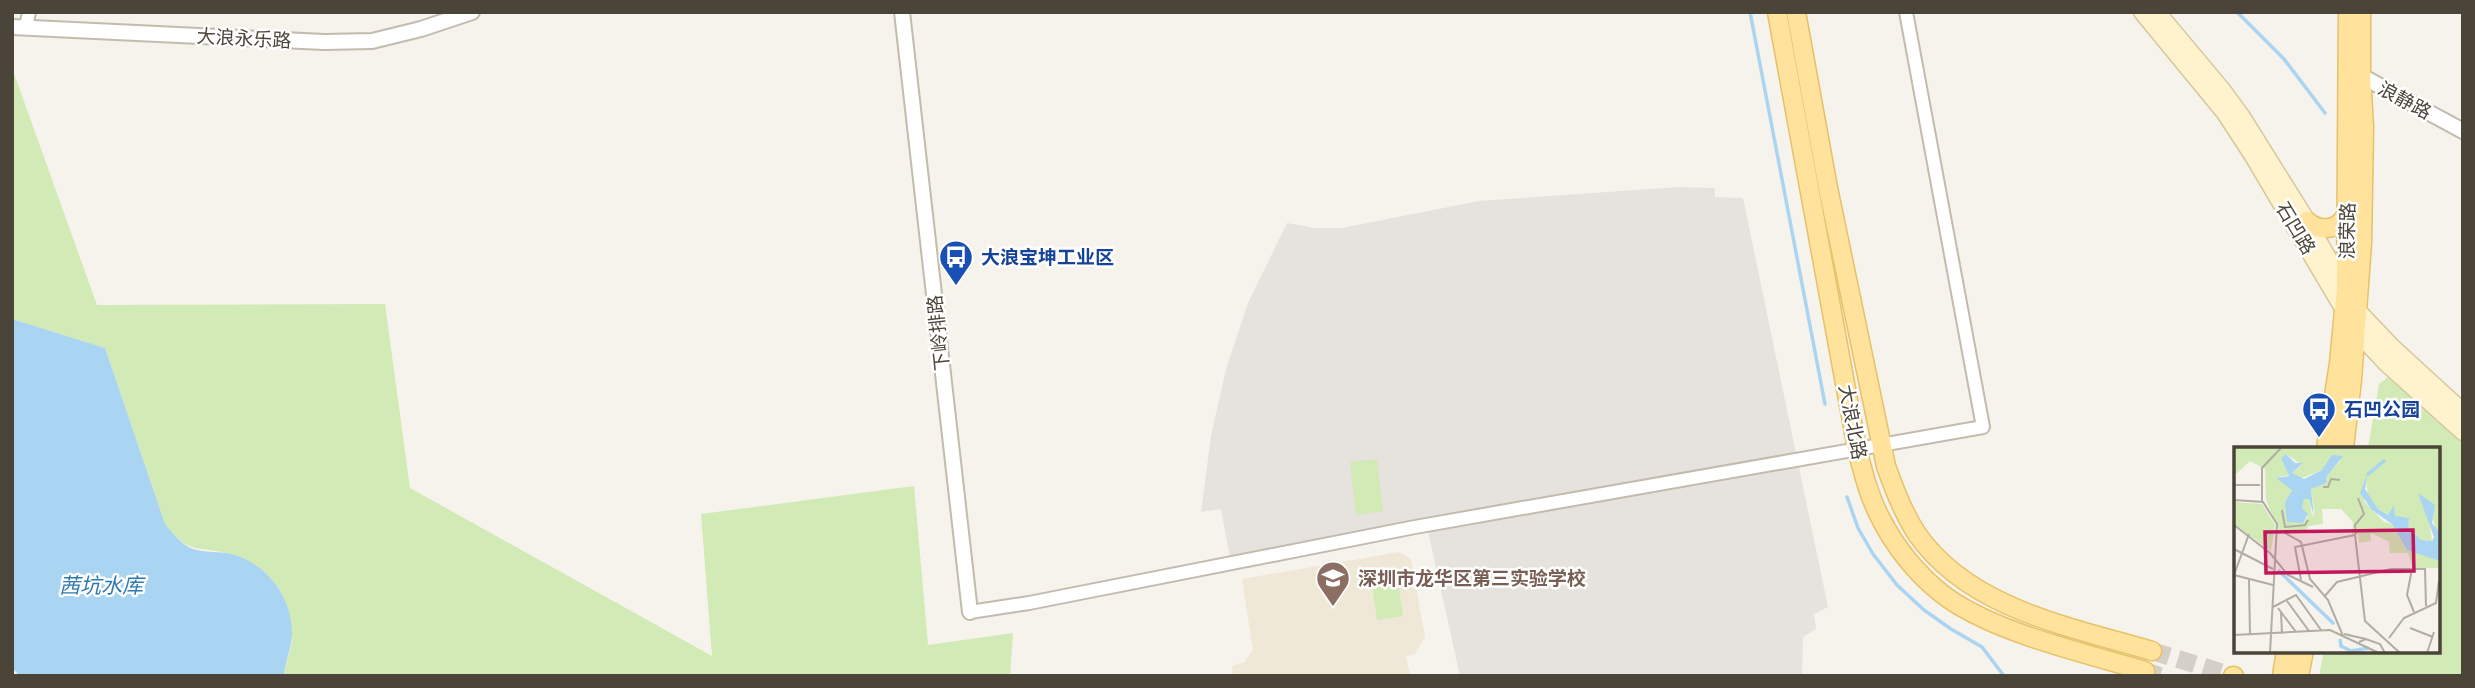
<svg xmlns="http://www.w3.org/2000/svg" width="2475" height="688" font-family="Arial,'Noto Sans SC',sans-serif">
<rect width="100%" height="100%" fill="#f6f3ec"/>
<!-- industrial -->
<path fill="#e6e2dd" d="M 1679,187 L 1715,188 L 1715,197 L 1743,198 L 1828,607 L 1814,614 L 1816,629 L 1803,637 L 1802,676 L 1460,676 L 1427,527 L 1231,563 L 1221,509 L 1201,512 L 1211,436 L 1226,369 L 1248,303 L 1287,223 L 1315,228 L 1342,228 L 1479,201 Z"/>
<!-- education -->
<path fill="#efe8d6" d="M 1399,552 L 1411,559 L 1425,637 L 1415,654 L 1406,656 L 1410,676 L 1233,676 L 1232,666 L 1244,662 L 1253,650 L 1242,579 Z"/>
<!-- green -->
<g fill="#d2eab5">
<path d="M 12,68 L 97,305 L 385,304 L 410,488 L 712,656 L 701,514 L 914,486 L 928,645 L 1013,633 L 1010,676 L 284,676 C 285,662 293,648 292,633 C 289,594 270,565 230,554 C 198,545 189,556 165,524 L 105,348 L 12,319 Z"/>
<path d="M 2388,377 L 2392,377 L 2463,443 L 2463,676 L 2319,676 L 2324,651 L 2438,651 L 2438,448 L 2368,448 L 2379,384 Z"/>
<path d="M 1377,459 L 1383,511 L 1356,515 L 1350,462 Z"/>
<path d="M 1396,567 L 1403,616 L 1377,620 L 1370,571 Z"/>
</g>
<!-- water -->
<path fill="#a9d4f2" d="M 12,319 L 105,348 L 165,524 C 173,534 181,544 193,549 C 205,553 219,551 231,554 C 267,563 292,597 292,633 C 292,648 285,661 284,676 L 20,676 L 12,668 Z"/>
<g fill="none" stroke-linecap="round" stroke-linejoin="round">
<!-- stream -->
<g stroke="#a9d4f2" stroke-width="3.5">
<path d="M 1750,12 L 1825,404"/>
<path d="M 2237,12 L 2284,59 L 2325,113"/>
<path d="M 1847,497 L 1858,528 L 1873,554 L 1897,585 L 1924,610 L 1951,629 L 1982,647 L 2004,676"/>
</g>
<!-- primary-tunnel -->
<g stroke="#d4d0c8" stroke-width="18" stroke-dasharray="18 9" stroke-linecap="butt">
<path d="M 2152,651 L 2233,676"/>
<path d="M 2145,671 L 2160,676"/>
</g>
<!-- minor casing -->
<g stroke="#c2bbae" stroke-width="16">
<g id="minor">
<path d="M 26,27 L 29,12"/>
<path d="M 970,612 L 1029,603 L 1415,527 L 1983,427 L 1906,12"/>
</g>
</g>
<!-- tertiary casing -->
<g stroke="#c2bbae" stroke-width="18">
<g id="tertiary">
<path d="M 902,12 L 970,612"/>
<path d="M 12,27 L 324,42 L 372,41 L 421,29 L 472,12"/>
<path d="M 2354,72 L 2463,131"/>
</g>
</g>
<!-- secondary casing -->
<g stroke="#d6c79b" stroke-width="19">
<g id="secondary">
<path d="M 2142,12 L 2225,113 L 2253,156 L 2357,332 L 2387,364 L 2463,432"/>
<path d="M 2157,12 L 2223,91 L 2242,117 L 2307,221 L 2358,311 L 2392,347 L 2463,412"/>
</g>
</g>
<!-- primary casing -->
<g stroke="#e6c16a" stroke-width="21">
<g id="primary">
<path d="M 1777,12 L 1857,449 C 1863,472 1869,497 1881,519 C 1895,547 1917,574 1941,593 C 1990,632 2085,653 2145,671"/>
<path d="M 1796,12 L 1828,188 L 1886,466 C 1894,489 1903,513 1917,534 C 1969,609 2071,627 2152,651"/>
<path d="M 2307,221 C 2320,233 2341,230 2347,212"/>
<path d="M 2326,448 L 2339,363 L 2346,290 L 2348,12"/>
<path d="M 2344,448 L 2352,380 L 2362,243 L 2364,127 L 2361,76 L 2361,12"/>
<path d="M 2233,676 L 2234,676"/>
<path d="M 2282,676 L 2286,651"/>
<path d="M 2299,676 L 2304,651"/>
</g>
</g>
<!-- minor -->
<use href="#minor" stroke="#fff" stroke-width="12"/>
<!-- tertiary -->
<use href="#tertiary" stroke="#fff" stroke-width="14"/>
<!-- secondary -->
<use href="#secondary" stroke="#fff3cd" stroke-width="16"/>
<!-- primary -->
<use href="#primary" stroke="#ffe39c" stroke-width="18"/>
</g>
<!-- icons -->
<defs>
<g id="bus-pin" transform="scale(1.75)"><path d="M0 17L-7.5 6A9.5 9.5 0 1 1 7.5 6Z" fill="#1a4fb4" stroke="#fff"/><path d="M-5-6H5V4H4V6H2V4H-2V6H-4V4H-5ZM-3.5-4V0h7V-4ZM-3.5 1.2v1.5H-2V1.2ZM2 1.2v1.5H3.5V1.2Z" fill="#fff"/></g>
<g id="school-pin" transform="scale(1.75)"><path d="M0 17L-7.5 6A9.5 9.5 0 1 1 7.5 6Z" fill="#8d6e63" stroke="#fff"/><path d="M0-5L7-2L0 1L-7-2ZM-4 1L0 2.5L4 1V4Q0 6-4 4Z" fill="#fff"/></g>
</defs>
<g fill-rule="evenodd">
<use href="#bus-pin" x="956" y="257"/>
<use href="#bus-pin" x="2319" y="409"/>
<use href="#school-pin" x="1333" y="578"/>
</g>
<g text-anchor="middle" stroke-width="5" stroke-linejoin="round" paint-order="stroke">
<!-- street labels -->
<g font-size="19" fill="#4b4439" stroke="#fff">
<text transform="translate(244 38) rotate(3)" y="7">大浪永乐路</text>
<text transform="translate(2405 100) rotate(28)" y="7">浪静路</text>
<text transform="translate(2296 228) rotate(59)" y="7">石凹路</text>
<text transform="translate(2347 231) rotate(-89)" y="7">浪荣路</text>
<text transform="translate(938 333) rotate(-96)" y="7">下岭排路</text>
<text transform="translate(1853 422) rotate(79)" y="7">大浪北路</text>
</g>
<!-- transit labels -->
<g font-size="19" font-weight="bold" fill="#164399" stroke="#fff" text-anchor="start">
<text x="981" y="264">大浪宝坤工业区</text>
<text x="2344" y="416">石凹公园</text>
</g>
<!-- education labels -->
<g font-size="19" font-weight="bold" fill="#785e54" stroke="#fff" text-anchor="start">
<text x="1358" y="585">深圳市龙华区第三实验学校</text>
</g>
<!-- water labels -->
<g font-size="21" font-style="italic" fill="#2e7ab2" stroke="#fff">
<text x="101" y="593">茜坑水库</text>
</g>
</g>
<!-- overview -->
<g transform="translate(2234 447)">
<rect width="206" height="206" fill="#f6f3ec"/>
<path d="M 0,1 L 206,1 L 206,86 L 202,83 L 198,69 L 188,54 L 194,64 L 198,94 L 187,93 L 161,69 L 160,58 L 154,68 L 144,62 L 134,51 L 132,32 L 130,54 L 150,75 L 158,77 L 173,103 L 204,111 L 206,132 L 205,121 L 179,121 L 174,106 L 156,106 L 155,95 L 137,86 L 137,94 L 125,96 L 124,87 L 118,87 L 119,75 L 107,62 L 88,62 L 89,77 L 75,79 L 71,85 L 45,83 L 32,53 L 31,22 L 16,14 L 0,29 ZM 52,7 L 68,18 L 58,26 L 65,32 L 88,23 L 101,10 L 107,13 L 91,30 L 93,36 L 77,42 L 81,67 L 78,69 L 75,51 L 70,52 L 68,61 L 74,69 L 69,76 L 54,68 L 51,55 L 58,43 L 56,37 L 48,35 L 44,30 L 55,28 L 47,11 ZM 0,55 L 28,57 L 41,78 L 37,104 L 0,77 Z" fill="#d2eab5" fill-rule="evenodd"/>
<path d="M 52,7 L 61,16 L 69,16 L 58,26 L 70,32 L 88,23 L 98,8 L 109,9 L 92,30 L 93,36 L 77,42 L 80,69 L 75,52 L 70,52 L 68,61 L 74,67 L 69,76 L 53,75 L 51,55 L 58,43 L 42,31 L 55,29 L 47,11 ZM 133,28 L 131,42 L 144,62 L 154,68 L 160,58 L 161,69 L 175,71 L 174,80 L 187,93 L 198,94 L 200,90 L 184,46 L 201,58 L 198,76 L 206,86 L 206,114 L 173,103 L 158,77 L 138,63 L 126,46 Z" fill="#a9d4f2"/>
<path fill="none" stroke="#a9d4f2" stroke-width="3.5" d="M 133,28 L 151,13M 44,123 L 100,177M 106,192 L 107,199 L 117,204 L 135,201"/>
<path fill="none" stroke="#b2ada4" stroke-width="2" d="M 0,38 L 26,38M 89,40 L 94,40 L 97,32 L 106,33M 0,53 L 29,55 L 43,77 L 36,206M 28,56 L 28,21 L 47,1M 48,63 L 51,80 L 71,78 L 74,73M 0,78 L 36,106 L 54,128 L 79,140M 51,86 L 67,95 L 76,132 L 94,153 L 109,189M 122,87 L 121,78 L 130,67 L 124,51M 0,102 L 39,122M 178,122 L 173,148 L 180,165M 0,128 L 15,87M 0,128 L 39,138M 15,133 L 16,188M 67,133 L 61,100 L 121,88 L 131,174 L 166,206M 90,150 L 103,135 L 157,122 L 191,122 L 192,159M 53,154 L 75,184M 39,160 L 62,148 L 87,183M 44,161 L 62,185M 47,165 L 48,187M 176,181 L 199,190M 110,187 L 132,192M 0,188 L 96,183 L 145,206M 155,191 L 170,171 L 202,156 L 205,134M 125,195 L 132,192 L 146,197 L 151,206M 193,206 L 200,185"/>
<path fill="#c2185b" fill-opacity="0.15" stroke="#c2185b" stroke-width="3.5" d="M 179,83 L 180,124 L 32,126 L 31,85 Z"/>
<rect width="206" height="206" fill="none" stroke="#4b4439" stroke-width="3.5"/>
</g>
<!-- border -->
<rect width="2475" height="688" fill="none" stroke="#4b4439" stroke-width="28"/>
</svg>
